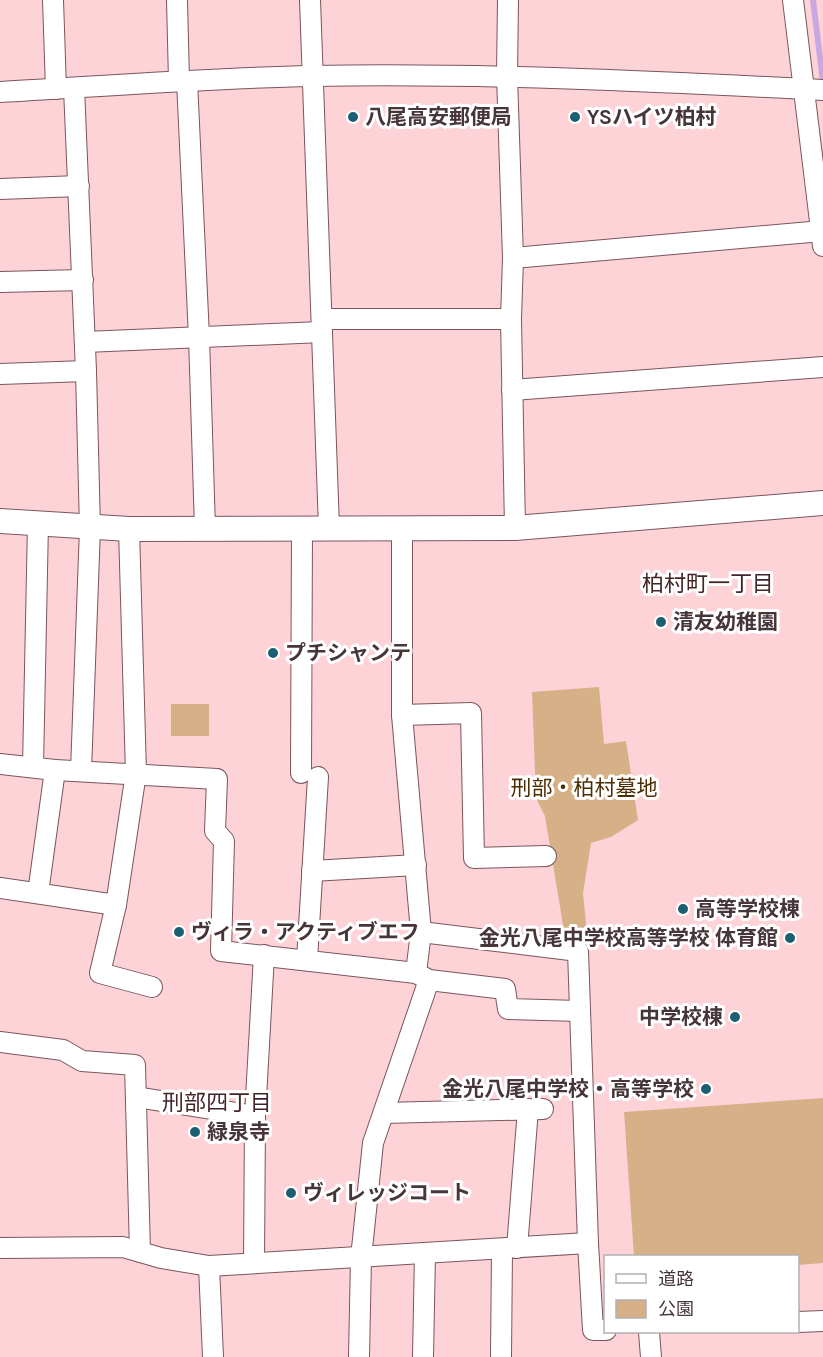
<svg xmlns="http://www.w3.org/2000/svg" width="823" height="1357" font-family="Karla,'Noto Sans JP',sans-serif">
<rect width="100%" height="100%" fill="#fdd3d8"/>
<!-- green -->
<g fill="#d6b087">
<path d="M 599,687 L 604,744 L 626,741 L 638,820 L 611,837 L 591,843 L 583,893 L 588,944 L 566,943 L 545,816 L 536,798 L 532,692 Z"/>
<rect x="171" y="704" width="38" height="32"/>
<path d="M 823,1098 L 823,1263 L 798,1265 L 798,1256 L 634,1256 L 624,1112 Z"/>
</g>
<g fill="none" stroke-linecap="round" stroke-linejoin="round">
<!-- stream -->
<path stroke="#c9a8e1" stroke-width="6" d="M 813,0 L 823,82"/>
<!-- minor casing -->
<g stroke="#79565b" stroke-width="22">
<g id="minor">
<path d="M 53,0 L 56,89"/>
<path d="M 177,0 L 179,81"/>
<path d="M 310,0 L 329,528"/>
<path d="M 508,0 L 507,76 L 513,258 L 511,319 L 515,528"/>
<path d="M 793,0 L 823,246"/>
<path d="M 187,81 L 199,337 L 205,529"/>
<path d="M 74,88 L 86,371 L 90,528 L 81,771"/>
<path d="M 0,92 C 104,86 208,78 312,76 C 482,73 653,81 823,90"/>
<path d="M 0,189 L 79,186"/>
<path d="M 513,258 L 822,231"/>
<path d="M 0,282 L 83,280"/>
<path d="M 322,319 L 511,319"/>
<path d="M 85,342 L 322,332"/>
<path d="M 0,374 L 86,371"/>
<path d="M 512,390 L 823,367"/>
<path d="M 129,529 L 136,773 L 116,905 L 100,973 L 152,987"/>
<path d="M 402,529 L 402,715 L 421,932 L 416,973"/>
<path d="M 402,715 L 471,713 L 474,858 L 546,856"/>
<path d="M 0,764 L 55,770 L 217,779 L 215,831 L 224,841 L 221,951 L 416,973 L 429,980 L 505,989 L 508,1009 L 579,1011"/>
<path d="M 33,767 L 38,523"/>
<path d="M 301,773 L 302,528"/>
<path d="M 312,871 L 416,865"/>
<path d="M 0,888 L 116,905"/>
<path d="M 38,893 L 55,770"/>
<path d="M 421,932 L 578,951 L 588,1243 L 593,1330 L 606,1330"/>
<path d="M 307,960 L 318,777"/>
<path d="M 0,1042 L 63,1050 L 82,1061 L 135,1065 L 140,1252"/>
<path d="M 136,1097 L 255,1116"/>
<path d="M 384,1113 L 543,1109"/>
<path d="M 0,1248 L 123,1247 L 161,1258 L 209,1266 L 588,1243"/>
<path d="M 517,1248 L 528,1109"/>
<path d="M 254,1262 L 255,1116 L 264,955"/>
<path d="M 209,1266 L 213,1357"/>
<path d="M 798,1322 L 823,1321"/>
<path d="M 649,1332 L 651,1357"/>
<path d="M 359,1357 L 361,1258 L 373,1143 L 429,980"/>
<path d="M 423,1357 L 425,1253"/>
<path d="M 501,1357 L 502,1249"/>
</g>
</g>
<!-- tertiary casing -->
<g stroke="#79565b" stroke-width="26">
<path id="tertiary" d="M 0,521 L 129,529 L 515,528 L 823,503"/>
</g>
<!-- minor -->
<use href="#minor" stroke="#fff" stroke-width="20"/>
<!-- tertiary -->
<use href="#tertiary" stroke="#fff" stroke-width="24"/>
</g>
<!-- markers -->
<g fill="#1c5f73" stroke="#fff" stroke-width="2">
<circle cx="353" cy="117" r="6"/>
<circle cx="575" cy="117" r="6"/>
<circle cx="661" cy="622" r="6"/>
<circle cx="273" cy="653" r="6"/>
<circle cx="683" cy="909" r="6"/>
<circle cx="179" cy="932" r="6"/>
<circle cx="790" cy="938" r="6"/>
<circle cx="735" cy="1017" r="6"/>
<circle cx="706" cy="1089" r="6"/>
<circle cx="195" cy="1132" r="6"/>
<circle cx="291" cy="1193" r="6"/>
</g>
<g text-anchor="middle" stroke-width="6" stroke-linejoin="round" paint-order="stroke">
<!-- poi labels -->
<g font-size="21" font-weight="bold" fill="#473639" stroke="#fff" text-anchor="start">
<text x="365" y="124">八尾高安郵便局</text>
<text x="587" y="124">YSハイツ柏村</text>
<text x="673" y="629">清友幼稚園</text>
<text x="285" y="660">プチシャンテ</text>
<text x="695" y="916">高等学校棟</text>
<text x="191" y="939">ヴィラ・アクティブエフ</text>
<text x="778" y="945" text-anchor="end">金光八尾中学校高等学校 体育館</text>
<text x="723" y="1024" text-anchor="end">中学校棟</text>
<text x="694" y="1096" text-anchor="end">金光八尾中学校・高等学校</text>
<text x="207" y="1139">緑泉寺</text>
<text x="303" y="1200">ヴィレッジコート</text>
</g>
<!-- park labels -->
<g font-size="21" fill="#4d2e04" stroke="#fff">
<text x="584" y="795">刑部・柏村墓地</text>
</g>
<!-- neighbourhood labels -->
<g font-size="22" fill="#432429" stroke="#fff">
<text x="708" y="591">柏村町一丁目</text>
<text x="217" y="1110">刑部四丁目</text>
</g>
</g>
<!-- legend -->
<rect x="604" y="1255" width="195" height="78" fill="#ffffff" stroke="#b5afb0" stroke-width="1.5"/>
<rect x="616" y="1274" width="30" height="9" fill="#ffffff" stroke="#b5afb0" stroke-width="1.5"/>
<text x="658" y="1285" font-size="18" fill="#473639">道路</text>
<rect x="616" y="1300" width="30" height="18" fill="#d6b087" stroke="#b5afb0" stroke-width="1.5"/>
<text x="658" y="1315" font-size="18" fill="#473639">公園</text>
</svg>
